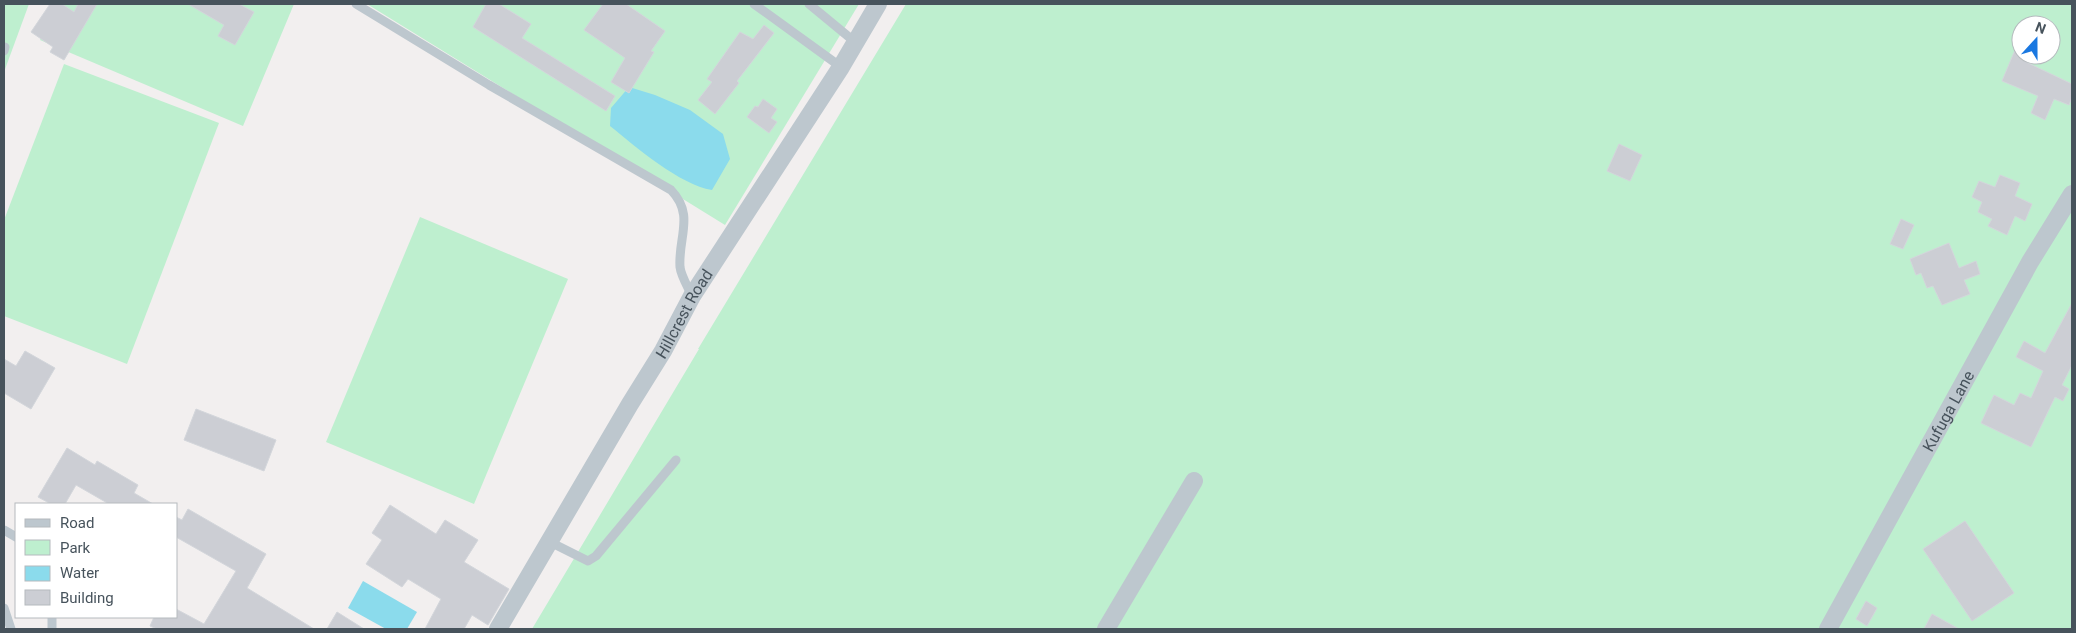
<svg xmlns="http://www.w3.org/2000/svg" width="2076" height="633" font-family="Roboto,sans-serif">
<rect width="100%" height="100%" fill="#f2efef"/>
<!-- green -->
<g fill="#beefcf" fill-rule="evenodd">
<path d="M 4,4 L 29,4 L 4,72 Z"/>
<path d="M 55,4 L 294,4 L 243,126 L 40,40 Z"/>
<path d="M 367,4 L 859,4 L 725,225 Z"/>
<path d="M 906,4 L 2072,4 L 2072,629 L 532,629 L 699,349 L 698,349 ZM 2021,25 L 2051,25 L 2051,55 L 2021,55 Z"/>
<path d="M 64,64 L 219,123 L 127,364 L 4,316 L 4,220 Z"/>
<path d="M 420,217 L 568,279 L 474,504 L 326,442 Z"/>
</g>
<!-- water -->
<g fill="#8bdbec">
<path d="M 629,87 L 655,95 L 690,110 L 723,134 L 730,159 L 712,190 C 680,185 636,147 610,126 L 611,108 Z"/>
<path d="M 363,581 L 417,612 L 407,629 L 386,629 L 348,608 Z"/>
</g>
<!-- building -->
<g fill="#ccced4" stroke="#d3d6db">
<path d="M 50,4 L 62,4 L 74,12 L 78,4 L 97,4 L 64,60 L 50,52 L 53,47 L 31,32 Z"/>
<path d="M 188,4 L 239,4 L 254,12 L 235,45 L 218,36 L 224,25 Z"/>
<path d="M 486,4 L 499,4 L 531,24 L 522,38 L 615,96 L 606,111 L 473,27 Z"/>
<path d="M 603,4 L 626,4 L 665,31 L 651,51 L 654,52 L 629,93 L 611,82 L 625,58 L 584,30 Z"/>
<path d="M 764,25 L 774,33 L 737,81 L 739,83 L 715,114 L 698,100 L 712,82 L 707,79 L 740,32 L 753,39 Z"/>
<path d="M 2015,50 L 2021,53 L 2021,55 L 2031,57 L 2028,63 L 2072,84 L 2072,97 L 2069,105 L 2054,99 L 2045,120 L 2031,113 L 2038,96 L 2002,81 Z"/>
<path d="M 763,99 L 777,109 L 771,118 L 777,122 L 769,133 L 747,117 L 755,106 L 758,107 Z"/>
<path d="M 1619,144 L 1642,155 L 1630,181 L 1607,171 Z"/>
<path d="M 2000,175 L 2020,183 L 2015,196 L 2032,204 L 2025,221 L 2015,216 L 2007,235 L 1988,226 L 1992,219 L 1978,212 L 1982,202 L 1972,197 L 1979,181 L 1995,187 Z"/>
<path d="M 1901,219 L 1914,225 L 1903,249 L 1890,244 Z"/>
<path d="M 1949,243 L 1959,268 L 1976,261 L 1980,274 L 1964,280 L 1970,294 L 1942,305 L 1933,286 L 1927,288 L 1921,273 L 1916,275 L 1910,259 Z"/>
<path d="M 2072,303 L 2072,365 L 2062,385 L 2069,389 L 2063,401 L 2055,397 L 2031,447 L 1981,423 L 1994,395 L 2014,405 L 2020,393 L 2031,398 L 2043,371 L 2016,357 L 2024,341 L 2045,353 Z"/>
<path d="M 25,351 L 55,368 L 31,409 L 4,393 L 4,359 L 16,366 Z"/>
<path d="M 196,409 L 276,440 L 264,471 L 184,440 Z"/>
<path d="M 67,448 L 95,465 L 97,461 L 138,485 L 134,493 L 153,504 L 109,504 L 76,485 L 65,504 L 51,504 L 38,497 Z"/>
<path d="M 390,505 L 436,534 L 445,520 L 478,540 L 464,562 L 509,589 L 488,625 L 472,615 L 464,629 L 425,629 L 441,599 L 408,579 L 402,587 L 366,564 L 382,540 L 372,533 Z"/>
<path d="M 188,509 L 266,554 L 247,588 L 314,629 L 157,629 L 150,626 L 154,617 L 176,617 L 176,609 L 204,624 L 236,571 L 176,537 L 176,517 L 182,520 Z"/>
<path d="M 1965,521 L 2014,593 L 1972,621 L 1923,549 Z"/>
<path d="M 1866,601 L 1877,608 L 1867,626 L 1856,619 Z"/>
<path d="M 337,612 L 364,629 L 327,629 Z"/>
<path d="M 1932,614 L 1959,629 L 1924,629 Z"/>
</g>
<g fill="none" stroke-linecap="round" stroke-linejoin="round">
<!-- service -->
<g stroke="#bdc7ce" stroke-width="9">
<path d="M 356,4 L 489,85 L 671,190 C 695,215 678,237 680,267 C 681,276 688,287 692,296"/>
<path d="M 754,4 L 841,67"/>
<path d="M 809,4 L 855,42"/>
<path d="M 4,51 L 5,47"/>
<path d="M 4,530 L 16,537"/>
<path d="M 550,542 L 588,561 L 596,556 L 676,460"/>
<path d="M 4,608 L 11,629"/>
<path d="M 52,617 L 52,629"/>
</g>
<!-- minor -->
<g stroke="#bdc7ce" stroke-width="18">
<path id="s1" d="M 498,629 L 630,404 L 663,351 L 692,296 L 841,67 L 878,4"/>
<path d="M 1106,629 L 1194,481"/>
<path id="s2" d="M 1828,629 L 2030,262 L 2072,194"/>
</g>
</g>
<g text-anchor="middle" stroke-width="4.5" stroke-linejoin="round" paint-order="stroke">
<!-- street labels -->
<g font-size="16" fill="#47535c" stroke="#fff">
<text dy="6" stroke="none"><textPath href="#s1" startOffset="366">Hillcrest Road</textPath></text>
<text dy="6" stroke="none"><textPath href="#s2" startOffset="249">Kufuga Lane</textPath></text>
</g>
</g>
<!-- border -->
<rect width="2076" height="633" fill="none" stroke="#47535c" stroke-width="10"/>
<!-- legend -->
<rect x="15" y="503" width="162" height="115" fill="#ffffff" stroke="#b5babe"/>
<rect x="25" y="519" width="25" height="8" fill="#bdc7ce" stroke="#b5babe"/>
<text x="60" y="528" font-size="15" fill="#47535c">Road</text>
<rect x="25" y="540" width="25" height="15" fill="#beefcf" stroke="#b5babe"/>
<text x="60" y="553" font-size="15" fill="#47535c">Park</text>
<rect x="25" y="566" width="25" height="15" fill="#8bdbec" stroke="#b5babe"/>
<text x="60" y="578" font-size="15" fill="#47535c">Water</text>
<rect x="25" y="590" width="25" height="15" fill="#ccced4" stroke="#b5babe"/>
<text x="60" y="603" font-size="15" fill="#47535c">Building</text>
<!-- north arrow -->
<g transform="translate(2036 40) rotate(21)"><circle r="24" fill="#ffffff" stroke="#b5babe"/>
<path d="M0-4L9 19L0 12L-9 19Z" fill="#1a78e1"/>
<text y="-8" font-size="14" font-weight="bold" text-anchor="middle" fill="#47535c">N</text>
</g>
</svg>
